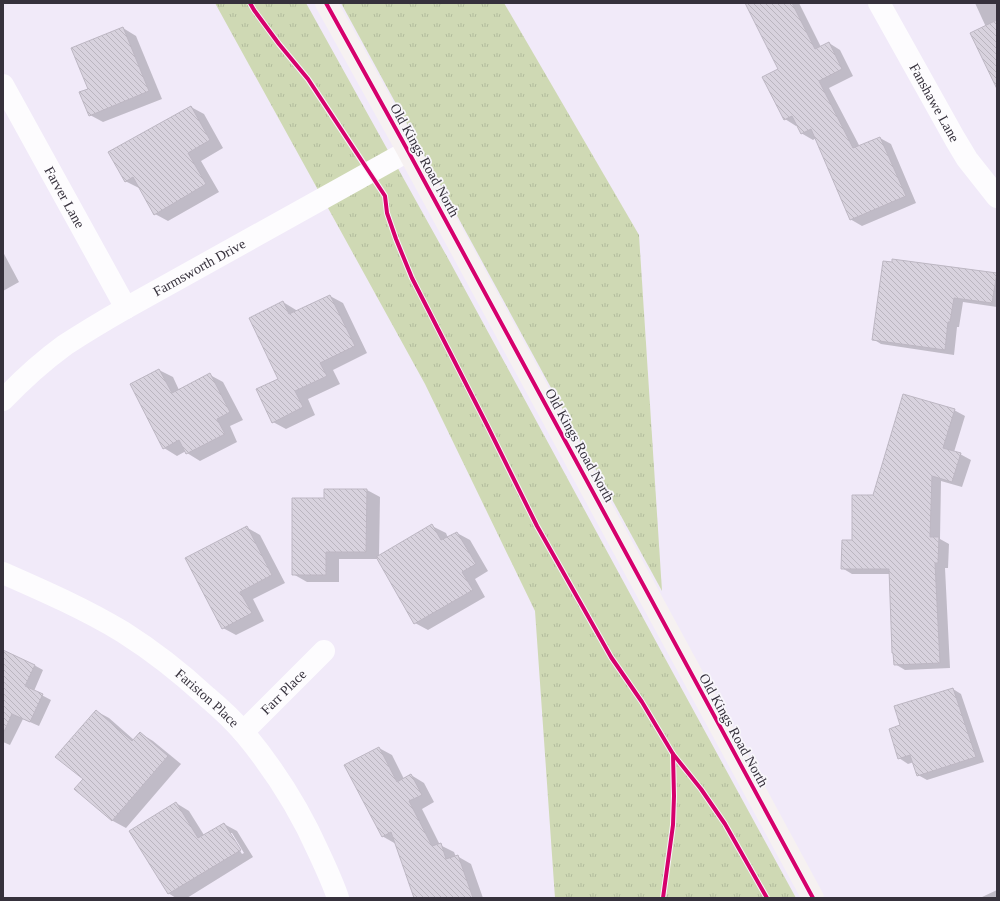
<svg xmlns="http://www.w3.org/2000/svg" width="1000" height="901" font-family="Georgia,serif">
<defs>
<pattern id="grass-tufts" width="24" height="20" patternUnits="userSpaceOnUse"><rect width="24" height="20" fill="#cfd9b4"/><path d="M3 7l-1-3M5 7V3M7 7l1-3M15 17l-1-3M17 17v-4M19 17l1-3" fill="none" stroke="#b2bb9c"/></pattern>
<pattern id="building-back-hatch" width="6" height="6" patternUnits="userSpaceOnUse"><rect width="6" height="6" fill="#d8d2de"/><path d="M-1 5l2 2M0 0l6 6M5-1l2 2" fill="none" stroke="#bab5bf"/></pattern>
</defs>
<rect width="100%" height="100%" fill="#f1eaf9"/>
<!-- grass -->
<g fill="url(#grass-tufts)">
<path d="M 215,3 L 306,3 L 450,262 L 666,660 L 796,898 L 555,898 L 535,611 L 425,384 Z"/>
<path d="M 341,3 L 504,3 L 639,235 L 662,591 Z"/>
</g>
<!-- shadow -->
<g fill="#0003" fill-rule="evenodd">
<path d="M 746,3 L 799,3 L 821,47 L 829,43 L 840,50 L 853,76 L 829,88 L 860,147 L 880,138 L 891,144 L 916,203 L 862,226 L 850,219 L 816,138 L 813,140 L 801,133 L 797,125 L 796,126 L 785,119 L 779,69 Z"/>
<path d="M 975,3 L 997,3 L 997,70 L 986,27 Z"/>
<path d="M 123,28 L 136,36 L 162,99 L 103,122 L 90,115 L 89,89 Z"/>
<path d="M 191,107 L 204,114 L 223,148 L 201,161 L 219,192 L 168,221 L 155,214 L 140,188 L 139,188 L 125,181 Z"/>
<path d="M 3,252 L 19,282 L 3,291 Z"/>
<path d="M 996,274 L 997,275 L 997,307 L 963,302 L 959,327 L 957,327 L 954,355 L 881,344 L 873,339 Z"/>
<path d="M 330,296 L 343,303 L 367,353 L 333,370 L 340,384 L 308,399 L 315,415 L 286,429 L 273,422 L 279,379 L 283,302 L 296,310 L 297,312 Z"/>
<path d="M 159,370 L 173,377 L 179,390 L 210,375 L 223,382 L 243,420 L 230,426 L 237,442 L 200,461 L 187,453 L 186,451 L 177,456 L 164,448 Z"/>
<path d="M 954,410 L 965,416 L 954,452 L 960,454 L 971,460 L 962,487 L 941,481 L 940,539 L 949,544 L 948,568 L 945,568 L 950,668 L 905,670 L 895,664 L 890,574 L 852,574 L 842,568 L 853,541 L 874,496 Z"/>
<path d="M 367,490 L 380,497 L 379,556 L 432,526 L 446,533 L 448,538 L 457,533 L 470,540 L 488,571 L 475,579 L 485,597 L 428,630 L 415,623 L 378,559 L 339,559 L 339,582 L 307,582 L 293,574 L 325,499 Z"/>
<path d="M 246,527 L 260,535 L 285,583 L 253,599 L 264,621 L 236,635 L 223,628 Z"/>
<path d="M 3,651 L 34,665 L 43,670 L 34,691 L 51,700 L 39,726 L 23,719 L 10,745 L 3,742 Z"/>
<path d="M 953,689 L 961,694 L 984,762 L 927,780 L 918,775 L 914,762 L 908,764 L 899,758 Z"/>
<path d="M 96,711 L 109,718 L 134,740 L 140,733 L 153,741 L 181,764 L 126,828 L 113,821 L 76,789 L 84,779 Z"/>
<path d="M 379,748 L 392,755 L 404,779 L 411,775 L 424,783 L 434,802 L 422,809 L 440,845 L 454,852 L 456,857 L 457,856 L 471,864 L 483,898 L 415,898 L 396,844 L 382,836 Z"/>
<path d="M 176,803 L 189,811 L 204,835 L 224,824 L 237,831 L 253,857 L 187,898 L 176,898 L 168,893 ZM 229,833 L 232,833 L 244,853 L 242,854 Z"/>
<path d="M 997,890 L 997,898 L 980,898 Z"/>
</g>
<!-- building -->
<g fill="url(#building-back-hatch)" stroke="#bdb7c3">
<path d="M 745,3 L 792,3 L 815,49 L 829,42 L 842,69 L 819,81 L 853,148 L 880,137 L 906,196 L 850,220 L 811,129 L 801,134 L 792,116 L 784,120 L 762,77 L 778,69 Z"/>
<path d="M 997,20 L 997,89 L 970,33 Z"/>
<path d="M 123,27 L 149,91 L 89,116 L 79,92 L 88,89 L 71,48 Z"/>
<path d="M 191,106 L 210,140 L 188,153 L 206,184 L 154,215 L 133,177 L 125,182 L 108,152 Z"/>
<path d="M 892,259 L 997,273 L 992,303 L 954,298 L 950,322 L 948,322 L 945,350 L 872,340 L 883,261 L 892,262 Z"/>
<path d="M 330,295 L 355,346 L 320,363 L 327,376 L 295,391 L 303,407 L 272,423 L 256,389 L 278,379 L 249,318 L 283,301 L 289,314 Z"/>
<path d="M 159,369 L 172,393 L 210,373 L 230,412 L 217,419 L 225,434 L 186,454 L 179,440 L 163,449 L 130,384 Z"/>
<path d="M 903,394 L 955,409 L 943,448 L 961,453 L 952,482 L 932,476 L 930,537 L 939,537 L 938,563 L 935,563 L 940,663 L 894,665 L 893,653 L 892,653 L 889,569 L 841,569 L 842,540 L 852,540 L 852,495 L 873,495 Z"/>
<path d="M 324,489 L 367,489 L 366,552 L 326,552 L 326,575 L 292,575 L 292,498 L 324,498 Z"/>
<path d="M 432,524 L 441,540 L 457,532 L 476,564 L 462,572 L 473,590 L 414,624 L 376,557 Z"/>
<path d="M 247,526 L 272,575 L 240,592 L 252,613 L 222,629 L 185,558 Z"/>
<path d="M 3,650 L 35,665 L 25,686 L 43,694 L 30,722 L 12,714 L 3,734 Z"/>
<path d="M 953,688 L 976,757 L 917,776 L 910,755 L 898,759 L 889,729 L 900,725 L 894,706 Z"/>
<path d="M 96,710 L 132,741 L 140,732 L 168,756 L 112,821 L 74,789 L 83,779 L 55,757 Z"/>
<path d="M 379,747 L 397,782 L 411,774 L 422,795 L 409,801 L 432,846 L 441,843 L 446,859 L 458,855 L 473,898 L 414,898 L 391,832 L 382,837 L 344,765 Z"/>
<path d="M 176,802 L 198,838 L 224,823 L 241,850 L 168,894 L 129,831 Z"/>
</g>
<g fill="none" stroke-linecap="round" stroke-linejoin="round">
<!-- street -->
<g stroke="#fdfcfe" stroke-width="22">
<path id="s1" d="M 879,3 L 955,139 L 967,159 L 997,197"/>
<path id="s2" d="M 3,85 L 126,308"/>
<path id="s3" d="M 3,400 C 22,380 43,361 65,345 C 85,332 105,320 126,308 L 408,151"/>
<path id="s4" d="M 3,573 C 44,591 85,609 123,632 C 153,651 181,673 207,697 C 220,708 233,720 244,733 C 274,769 300,810 319,853 C 326,868 333,883 338,898"/>
<path id="s5" d="M 243,732 L 324,651"/>
</g>
<!-- secondary -->
<path stroke="#f6f1f1" stroke-width="22" d="M 326,3 L 408,151 L 813,898"/>
<!-- cycleway casing -->
<g stroke="#f8f6fb" stroke-width="6">
<g id="cycleway">
<path d="M 250,3 L 254,10 L 279,44 L 308,79 L 385,196 L 387,213 L 396,239 L 412,278 L 488,427 L 537,526 L 611,657 L 642,702 L 673,754 L 701,789 L 725,824 L 767,898"/>
<path d="M 326,3 L 408,151 L 813,898"/>
<path d="M 663,898 L 673,825 L 674,796 L 673,754"/>
</g>
</g>
<!-- cycleway -->
<use href="#cycleway" stroke="#d6006c" stroke-width="4"/>
</g>
<g text-anchor="middle" stroke-width="3.5" stroke-linejoin="round" paint-order="stroke">
<!-- street labels -->
<g font-size="14" fill="#36313c" stroke="#f8f6fb">
<text dy="5" stroke="none"><textPath href="#s1" startOffset="114">Fanshawe Lane</textPath></text>
<text transform="translate(425 160) rotate(61)" y="5">Old Kings Road North</text>
<text dy="5" stroke="none"><textPath href="#s2" startOffset="128">Farver Lane</textPath></text>
<text dy="5" stroke="none"><textPath href="#s3" startOffset="238">Farmsworth Drive</textPath></text>
<text transform="translate(580 445) rotate(61)" y="5">Old Kings Road North</text>
<text dy="5" stroke="none"><textPath href="#s5" startOffset="57">Farr Place</textPath></text>
<text dy="5" stroke="none"><textPath href="#s4" startOffset="241">Fariston Place</textPath></text>
<text transform="translate(734 730) rotate(61)" y="5">Old Kings Road North</text>
</g>
</g>
<!-- border -->
<rect width="1000" height="901" fill="none" stroke="#36313c" stroke-width="8"/>
</svg>
